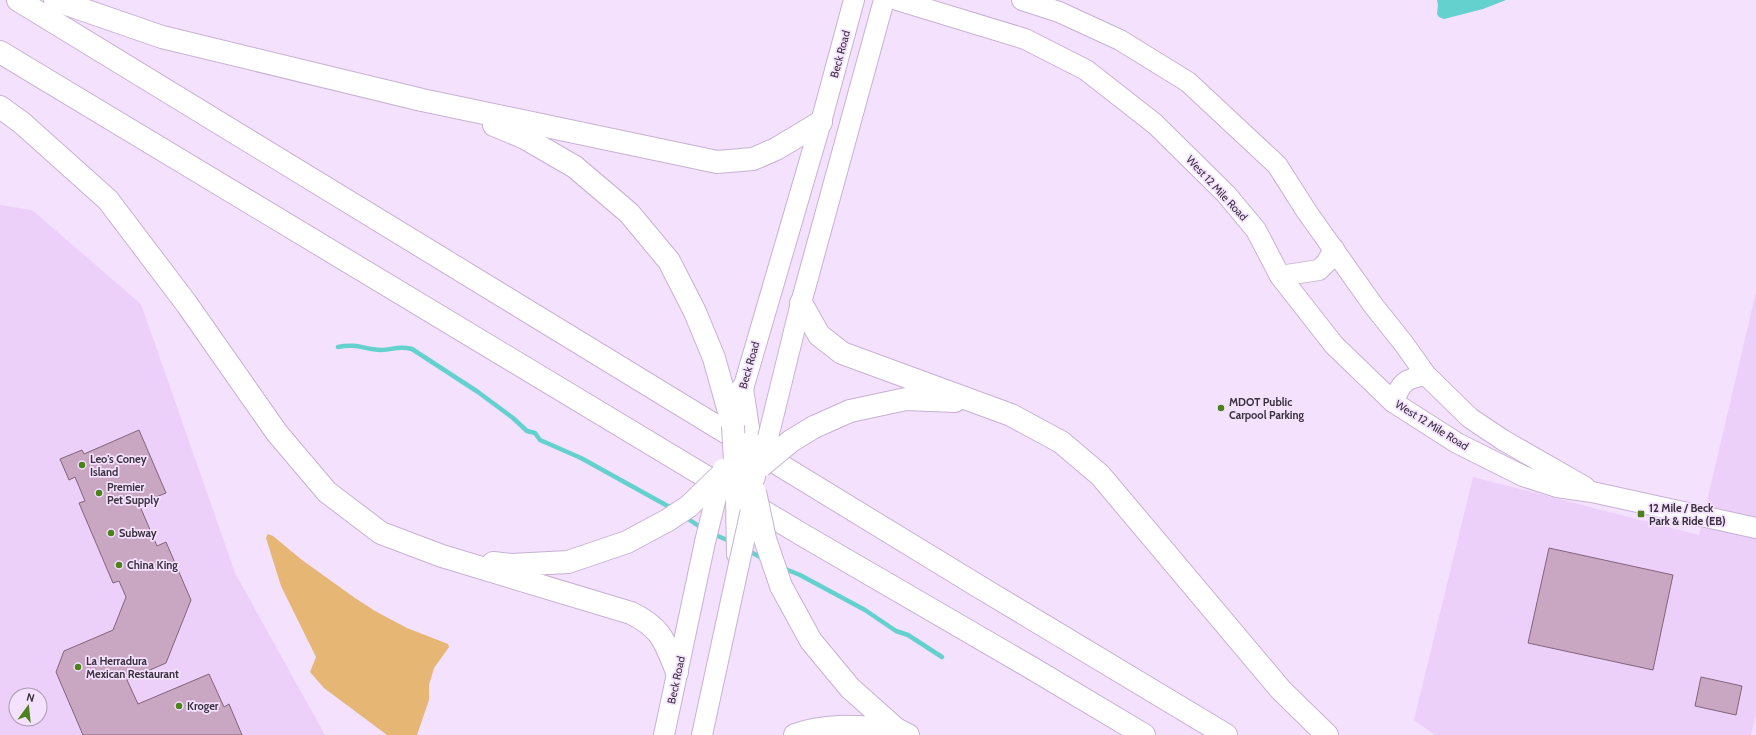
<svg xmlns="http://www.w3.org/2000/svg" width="1756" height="735" font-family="Cabin,sans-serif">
<rect width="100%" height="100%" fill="#f4e1fe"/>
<!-- built -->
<g fill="#ecd0fa" fill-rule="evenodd">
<path d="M 0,205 L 32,210 L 141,304 L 235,573 L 325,735 L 0,735 ZM 16,695 L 40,695 L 40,719 L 16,719 Z"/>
<path d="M 1756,292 L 1756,715 L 1751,735 L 1435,735 L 1414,720 L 1473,477 L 1699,535 Z"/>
</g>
<!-- green -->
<path fill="#e6b675" d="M 268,534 L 273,536 L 302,560 L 355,598 L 375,611 L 407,628 L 448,644 L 449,647 L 434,668 L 429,685 L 429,700 L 417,735 L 387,735 L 324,688 L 310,672 L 316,657 L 281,586 L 266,538 Z"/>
<!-- water -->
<path fill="#64d1cf" d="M 1437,0 L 1506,0 L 1483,9 L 1444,19 L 1439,17 L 1437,14 L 1438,5 Z"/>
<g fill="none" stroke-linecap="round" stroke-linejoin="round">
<!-- stream -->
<g stroke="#64d1cf" stroke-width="4.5">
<path d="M 338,347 C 357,343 363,349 381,350 C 394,350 397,345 412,349 L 478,392 L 513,418 L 527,431 L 535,433 L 540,440 L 581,458 L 673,509"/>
<path d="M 684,516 L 703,529"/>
<path d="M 713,534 L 732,542"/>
<path d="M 747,550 L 764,559"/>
<path d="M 783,568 L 800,575 L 865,610 L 896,631 L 908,635 L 942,657"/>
</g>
</g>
<!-- building -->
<g fill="#c9a7c2" stroke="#83637c">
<path d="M 139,430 L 166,493 L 139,504 L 157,546 L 166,542 L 191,600 L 166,663 L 127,680 L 138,704 L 209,674 L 224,707 L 229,704 L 242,735 L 83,735 L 56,672 L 64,651 L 113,630 L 126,597 L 119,581 L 113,583 L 79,503 L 85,501 L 75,477 L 69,480 L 60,459 L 82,450 L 84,454 Z"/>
<path d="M 1549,548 L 1673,575 L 1653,670 L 1528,643 Z"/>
<path d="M 1701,677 L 1742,686 L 1736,715 L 1695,706 Z"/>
</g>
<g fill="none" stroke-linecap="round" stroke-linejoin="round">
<!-- secondary casing -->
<g stroke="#c7b1d3" stroke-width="22">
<g id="secondary">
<path d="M 897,0 L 1025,39 L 1086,70 L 1155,124 L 1226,194 L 1256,230 L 1280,276 L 1334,345 L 1393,402 L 1457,443 L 1523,476 L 1557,487 L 1592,492 L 1756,528"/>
<path d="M 1022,0 L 1059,12 L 1120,40 L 1188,82 L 1277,165 L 1307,212 L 1373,305 L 1404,344 L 1426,375 L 1470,418 L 1503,440 L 1585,487"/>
<path d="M 1280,276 L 1319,270 L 1327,262 L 1334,249"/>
<path d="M 1393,402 C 1402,382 1404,379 1426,375"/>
<path d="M 738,406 L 821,122 L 854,0"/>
<path d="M 775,409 L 801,303 L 884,0"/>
<path d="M 664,735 L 705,542"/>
<path d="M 702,735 L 739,564"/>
</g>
</g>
<!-- motorway casing -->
<g stroke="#c7b1d3" stroke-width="24">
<g id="motorway">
<path d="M 18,0 L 978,586 L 1226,735"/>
<path d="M 55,0 L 162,37 L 422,100 L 717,162 L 753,159 L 776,149 L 821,122"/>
<path d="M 0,52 L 801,534 L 1030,667 L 1144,735"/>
<path d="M 0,107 L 22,123 L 108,200 L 186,303 L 277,433 L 327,492 L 381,533 L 442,556 L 631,613 C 662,628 665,642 677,672"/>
<path d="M 494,125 L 525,138 L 575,167 L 629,213 L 669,261 L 695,312 L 714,358 L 733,426"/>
<path d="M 801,303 L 819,335 L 842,353 L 1011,415 L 1061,442 L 1100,475 L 1281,690 L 1327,735"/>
<path d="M 742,389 L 750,441"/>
<path d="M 814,427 L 850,411 L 906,399 L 955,401"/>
<path d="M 737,499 L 738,554"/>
<path d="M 493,563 L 512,565 L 568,562 L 627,542 L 668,520"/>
<path d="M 781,586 L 811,641 L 850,688 L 896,729 L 908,735"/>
<path d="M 795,735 C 827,723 862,727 896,729"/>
</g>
</g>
<!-- secondary -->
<use href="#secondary" stroke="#fff" stroke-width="20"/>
<!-- motorway -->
<use href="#motorway" stroke="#fff" stroke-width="22"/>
<!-- secondary-bridge casing -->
<g stroke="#c7b1d3" stroke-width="22" stroke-linecap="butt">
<g id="secondary-bridge">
<path d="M 761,466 L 775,409"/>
<path d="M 705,542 L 723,469"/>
<path d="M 739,564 L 755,492"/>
</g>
</g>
<!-- motorway-bridge casing -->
<g stroke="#c7b1d3" stroke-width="24" stroke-linecap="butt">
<g id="motorway-bridge">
<path d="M 733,426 L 737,499"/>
<path d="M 761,466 L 791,441 L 814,427"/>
<path d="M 749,483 L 754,477 L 750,443"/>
<path d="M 755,492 L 765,539 L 781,586"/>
<path d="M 668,520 L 689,506 L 721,475"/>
</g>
</g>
<!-- secondary-bridge -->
<use href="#secondary-bridge" stroke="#fff" stroke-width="20"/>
<!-- motorway-bridge -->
<use href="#motorway-bridge" stroke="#fff" stroke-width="22"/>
</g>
<!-- markers -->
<g fill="#4b821b" stroke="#f4e1fe" stroke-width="1.5">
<circle cx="1221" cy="408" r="4"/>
<circle cx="82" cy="465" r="4"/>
<circle cx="99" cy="493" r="4"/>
<rect x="1637" y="510" width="8" height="8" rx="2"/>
<circle cx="111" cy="533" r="4"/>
<circle cx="119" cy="565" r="4"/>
<circle cx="78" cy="667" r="4"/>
<circle cx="179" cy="706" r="4"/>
</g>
<g text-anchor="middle" stroke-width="3.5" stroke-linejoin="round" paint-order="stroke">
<!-- street labels -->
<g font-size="11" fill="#3b313f" stroke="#f4e1fe">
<text transform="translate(840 54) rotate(-75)" y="4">Beck Road</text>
<text transform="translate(1217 188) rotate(47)" y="4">West 12 Mile Road</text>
<text transform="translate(749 365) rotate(-74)" y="4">Beck Road</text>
<text transform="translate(1432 425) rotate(32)" y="4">West 12 Mile Road</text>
<text transform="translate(676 680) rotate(-78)" y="4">Beck Road</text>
</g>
<!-- poi labels -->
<g font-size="11" font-weight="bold" fill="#3b313f" stroke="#f4e1fe" text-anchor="start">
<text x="1229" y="406">MDOT Public<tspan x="1229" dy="13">Carpool Parking</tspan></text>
<text x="90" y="463">Leo's Coney<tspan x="90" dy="13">Island</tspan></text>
<text x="107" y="491">Premier<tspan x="107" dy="13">Pet Supply</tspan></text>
<text x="1649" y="512">12 Mile / Beck<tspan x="1649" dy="13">Park &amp; Ride (EB)</tspan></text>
<text x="119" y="537">Subway</text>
<text x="127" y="569">China King</text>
<text x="86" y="665">La Herradura<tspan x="86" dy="13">Mexican Restaurant</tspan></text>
<text x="187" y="710">Kroger</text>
</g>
</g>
<!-- north arrow -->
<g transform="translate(28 707) rotate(15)"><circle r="19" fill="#f4e1fe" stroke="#aa9bb2"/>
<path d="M0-3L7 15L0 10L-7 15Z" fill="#4b821b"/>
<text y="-6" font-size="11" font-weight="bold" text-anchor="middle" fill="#3b313f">N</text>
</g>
</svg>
